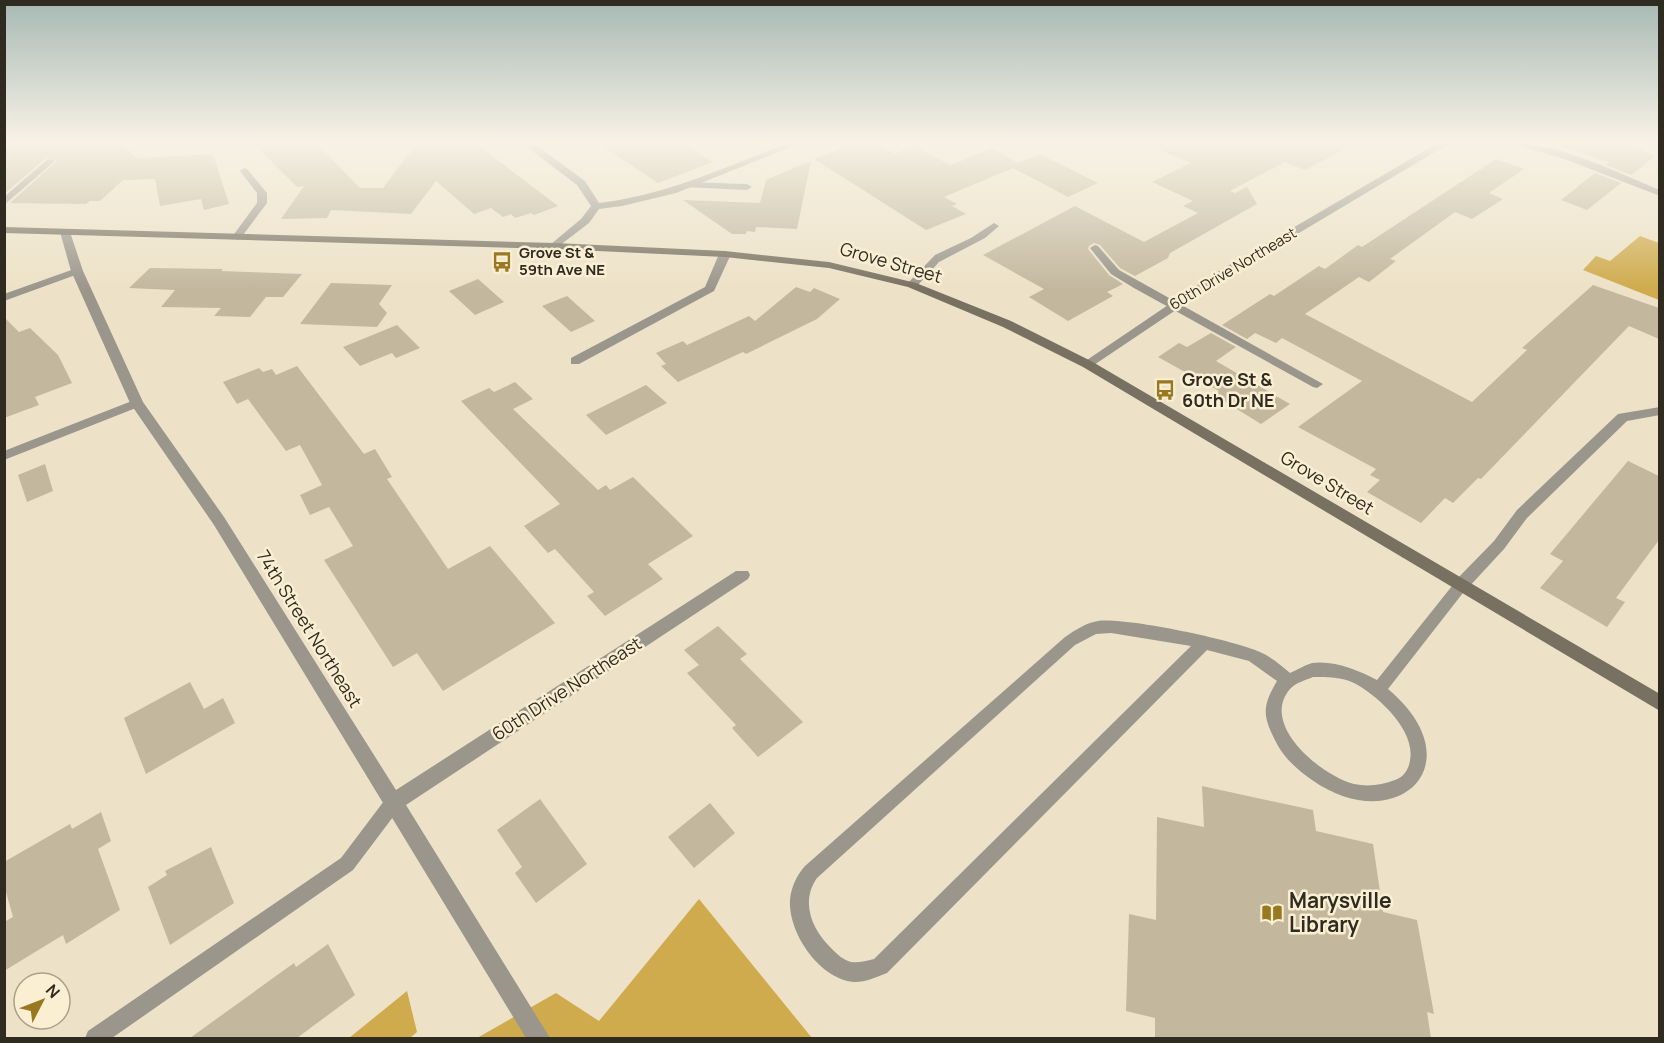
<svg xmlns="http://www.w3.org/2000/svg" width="1664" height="1043" font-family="Manrope,sans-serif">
<rect width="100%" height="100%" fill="#ede2c7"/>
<!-- forest -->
<g fill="#cfab4d">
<path d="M 1640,236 L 1659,243 L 1659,300 L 1583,270 L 1596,256 L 1610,261 Z"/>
<path d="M 699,899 L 812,1038 L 477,1038 L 556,993 L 599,1021 Z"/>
<path d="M 407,991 L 417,1032 L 410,1038 L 349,1038 Z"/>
</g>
<!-- building -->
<g fill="#c3b89e">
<path d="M 13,143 L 120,143 L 136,158 L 213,154 L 229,204 L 204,210 L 201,199 L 160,206 L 155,179 L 123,180 L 100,201 L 90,201 L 86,204 L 10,203 L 57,161 L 47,157 L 4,194 L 4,148 Z"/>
<path d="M 253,143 L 316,143 L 360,188 L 383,188 L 417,143 L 475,143 L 558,206 L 534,215 L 531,213 L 515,218 L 511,214 L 503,217 L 491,208 L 474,214 L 436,181 L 411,214 L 331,210 L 327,218 L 281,219 L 304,186 L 297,187 Z"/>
<path d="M 598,143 L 682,143 L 713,162 L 658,183 Z"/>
<path d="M 856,143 L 876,143 L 895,154 L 913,146 L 951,165 L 992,148 L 1018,163 L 1040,154 L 1098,183 L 1068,197 L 1013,168 L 944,197 L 957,204 L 952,206 L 966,214 L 926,230 L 814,159 Z"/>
<path d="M 1146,143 L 1356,143 L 1305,170 L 1285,162 L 1230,191 L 1235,193 L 1247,187 L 1257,204 L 1170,253 L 1168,258 L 1135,276 L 1120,268 L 1100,245 L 1094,243 L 1089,246 L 1088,249 L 1109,275 L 1123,284 L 1107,292 L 1113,296 L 1068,321 L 1029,297 L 1044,289 L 983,255 L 1075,206 L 1144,242 L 1198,213 L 1183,206 L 1193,201 L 1152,182 L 1191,163 Z"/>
<path d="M 1564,143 L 1623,143 L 1655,156 L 1631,175 L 1606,165 L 1609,162 L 1563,147 Z"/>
<path d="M 1496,159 L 1524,169 L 1489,193 L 1503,199 L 1472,219 L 1455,212 L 1390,259 L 1396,261 L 1369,282 L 1359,277 L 1305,314 L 1472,402 L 1527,350 L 1522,348 L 1593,285 L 1659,308 L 1659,339 L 1629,326 L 1481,479 L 1478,478 L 1453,503 L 1445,498 L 1421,523 L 1367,492 L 1380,480 L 1370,475 L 1376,469 L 1298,427 L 1362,381 L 1282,338 L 1276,343 L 1255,333 L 1247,339 L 1222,325 L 1270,294 L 1274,296 L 1319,266 L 1325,269 L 1358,245 L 1362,247 Z"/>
<path d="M 811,161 L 797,229 L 756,227 L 755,232 L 747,231 L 746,234 L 732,234 L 683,200 L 760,203 L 766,180 Z"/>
<path d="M 1595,173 L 1621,183 L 1587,210 L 1561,200 Z"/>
<path d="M 150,268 L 223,269 L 221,271 L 302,274 L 283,297 L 266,297 L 250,317 L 214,316 L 221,308 L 161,307 L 175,290 L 129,288 Z"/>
<path d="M 478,279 L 504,302 L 475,315 L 449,291 Z"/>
<path d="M 331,283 L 392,285 L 379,304 L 387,313 L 377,327 L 300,324 Z"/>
<path d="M 796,287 L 810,292 L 814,288 L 840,299 L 817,319 L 746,354 L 743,352 L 678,382 L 661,366 L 666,364 L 656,353 L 683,341 L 687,345 L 749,316 L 755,321 Z"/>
<path d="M 567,296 L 595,321 L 571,332 L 542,306 Z"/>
<path d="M 4,317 L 19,332 L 30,328 L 58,355 L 72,383 L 35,397 L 39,405 L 4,418 Z"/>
<path d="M 397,325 L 420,348 L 396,358 L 392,353 L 360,366 L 343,347 Z"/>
<path d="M 1211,333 L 1236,347 L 1216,361 L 1290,404 L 1261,424 L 1214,395 L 1219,391 L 1158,357 L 1179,343 L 1187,347 Z"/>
<path d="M 297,366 L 364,454 L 375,449 L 392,477 L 387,479 L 448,569 L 490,546 L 555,623 L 443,691 L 417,653 L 393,667 L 324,560 L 353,546 L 329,507 L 310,515 L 300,495 L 322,485 L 300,445 L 286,451 L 248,399 L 237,404 L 223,382 L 259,368 L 263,372 L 272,369 L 276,375 Z"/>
<path d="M 515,382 L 533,399 L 513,409 L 598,490 L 606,485 L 610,490 L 633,477 L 693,536 L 648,564 L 663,579 L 605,616 L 587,596 L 594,592 L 555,549 L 548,553 L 524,526 L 560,504 L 461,401 L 489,388 L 494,392 Z"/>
<path d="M 646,385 L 667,403 L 606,435 L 586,415 Z"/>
<path d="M 1628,461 L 1659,476 L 1659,540 L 1616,598 L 1625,602 L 1607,627 L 1540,588 L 1563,561 L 1550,554 Z"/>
<path d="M 45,464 L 53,491 L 27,502 L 18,475 Z"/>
<path d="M 718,626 L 747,654 L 740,659 L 803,722 L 758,757 L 732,728 L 736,725 L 687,673 L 699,665 L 684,650 Z"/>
<path d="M 190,682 L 204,709 L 223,698 L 235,723 L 146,774 L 124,718 Z"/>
<path d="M 1202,786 L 1313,810 L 1316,831 L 1373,844 L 1383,912 L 1417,920 L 1434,1014 L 1427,1012 L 1431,1038 L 1155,1038 L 1155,1018 L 1126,1011 L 1129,914 L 1156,920 L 1157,817 L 1204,827 Z"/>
<path d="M 540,799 L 587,864 L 536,903 L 515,873 L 522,867 L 497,830 Z"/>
<path d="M 710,803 L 735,833 L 694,868 L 668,837 Z"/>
<path d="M 101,812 L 111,841 L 98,849 L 120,910 L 66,944 L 63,935 L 4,971 L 4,922 L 13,917 L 4,885 L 4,862 L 70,824 L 72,829 Z"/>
<path d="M 211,847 L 234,903 L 170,945 L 148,887 L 167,875 L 165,871 Z"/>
<path d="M 328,944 L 355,995 L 297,1038 L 190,1038 L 294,963 L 296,967 Z"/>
</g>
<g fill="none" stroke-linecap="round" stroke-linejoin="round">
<!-- lane -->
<g fill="#9a968b" fill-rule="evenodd">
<path d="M 1509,143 C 1560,143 1613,171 1660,190 L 1660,196 L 1562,158 Z"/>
<path d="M 48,159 L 55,161 L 4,205 L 4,197 Z"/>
<path d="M 244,168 L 247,169 L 267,193 L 267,203 L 240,239 L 237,240 L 232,237 L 257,203 L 257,193 L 240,171 Z"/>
<path d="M 686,182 L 747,184 L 752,187 L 747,190 L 683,187 L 682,185 Z"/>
<path d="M 994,223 L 999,226 L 985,238 L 939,262 L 916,287 L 908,287 L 908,283 L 935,255 L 971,238 Z"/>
<path d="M 1095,245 L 1098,246 L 1119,270 L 1323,384 L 1317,388 L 1313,387 L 1134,288 L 1111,274 L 1090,248 Z"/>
<path d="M 77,268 L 82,271 L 81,273 L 4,301 L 4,294 Z"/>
<path d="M 137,399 L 141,400 L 143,403 L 141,406 L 4,460 L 4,451 Z"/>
<path d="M 1461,579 L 1466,581 L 1468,585 L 1466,589 L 1388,689 C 1477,764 1396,839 1312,780 C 1299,771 1285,759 1277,744 C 1263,717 1261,708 1277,681 L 1249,661 L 1207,650 L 887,973 C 877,977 866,982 855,982 C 820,980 788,933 790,900 C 791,887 797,875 805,866 L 1065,637 C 1075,630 1086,623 1098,621 C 1125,617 1234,640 1260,652 C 1271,657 1281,665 1290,673 C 1297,670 1305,665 1312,663 C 1334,660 1358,670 1377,680 L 1456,581 ZM 1111,633 L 1191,646 L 874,959 C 866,961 858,963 851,962 C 843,960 837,954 832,949 C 812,930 800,902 817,878 L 1075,645 L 1096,634 ZM 1313,677 C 1327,677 1342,677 1354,683 C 1377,695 1416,730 1410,760 C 1409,769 1404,777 1395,780 C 1382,785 1368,787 1354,784 C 1322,776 1259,725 1290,689 C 1295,683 1306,680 1313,677 Z"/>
<path d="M 393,795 L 399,797 L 402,803 L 399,809 L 353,870 L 112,1038 L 85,1038 L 88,1031 L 341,858 L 387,797 Z"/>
</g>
<!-- street -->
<g fill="#9a968b" fill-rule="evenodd">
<path d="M 522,143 L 533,143 L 585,181 L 599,203 C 666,195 726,167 788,143 L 801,143 L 676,193 L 622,206 L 599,209 L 589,223 L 555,249 L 550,246 L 551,244 L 581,219 L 591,206 L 577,185 Z"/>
<path d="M 1438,143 L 1450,143 L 1222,279 L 1091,367 L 1087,368 L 1081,364 L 1214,274 Z"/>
<path d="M 65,229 L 70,232 L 83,271 L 143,402 L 224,517 L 396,790 L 736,571 L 748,571 L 750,575 L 748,579 L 406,805 L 550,1038 L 526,1038 L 214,525 L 130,403 L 71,271 L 60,232 Z"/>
<path d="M 725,251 L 731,254 L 714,291 L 579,364 L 571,364 L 571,358 L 705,287 L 719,254 Z"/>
<path d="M 1660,407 L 1660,415 L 1627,421 L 1527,518 L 1504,549 L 1467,589 L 1455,589 L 1453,585 L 1455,581 L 1494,541 L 1517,510 L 1618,414 Z"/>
</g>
<!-- secondary -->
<path fill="#787161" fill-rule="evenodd" d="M 4,227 L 555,243 L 725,251 L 829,262 L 916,283 L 1011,321 L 1091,361 L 1660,694 L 1660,711 L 1083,367 L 1003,327 L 908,287 L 829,268 L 725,257 L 555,249 L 4,233 Z"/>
</g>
<!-- sky -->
<linearGradient id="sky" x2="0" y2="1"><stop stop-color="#a7b9b4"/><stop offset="0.49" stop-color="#f7f2e6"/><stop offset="1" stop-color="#f7f2e6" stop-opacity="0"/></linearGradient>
<rect width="1664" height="289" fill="url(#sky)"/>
<!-- icons -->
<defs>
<g id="bus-bare" transform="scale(1.62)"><path d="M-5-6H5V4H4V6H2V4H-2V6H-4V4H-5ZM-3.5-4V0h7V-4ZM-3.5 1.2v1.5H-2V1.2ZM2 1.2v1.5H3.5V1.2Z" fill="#987821" stroke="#faefd3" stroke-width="2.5" paint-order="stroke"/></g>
<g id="library-bare" transform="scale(1.62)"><path d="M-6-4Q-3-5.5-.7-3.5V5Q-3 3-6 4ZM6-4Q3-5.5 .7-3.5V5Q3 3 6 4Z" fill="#987821" stroke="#faefd3" stroke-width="2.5" paint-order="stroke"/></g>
</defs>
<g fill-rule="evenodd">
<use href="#bus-bare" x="502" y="262"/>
<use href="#bus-bare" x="1165" y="390"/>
<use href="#library-bare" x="1272" y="913"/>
</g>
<g text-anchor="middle" stroke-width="5" stroke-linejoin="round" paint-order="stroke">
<!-- far-poi labels -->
<g font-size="15" font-weight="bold" fill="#2f2b20" stroke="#faefd3" text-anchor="start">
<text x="519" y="258">Grove St &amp;<tspan x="519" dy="17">59th Ave NE</tspan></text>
</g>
<!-- far-street labels -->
<g font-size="15" fill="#2f2b20" stroke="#faefd3">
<text transform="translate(1233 269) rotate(-31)" y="5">60th Drive Northeast</text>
</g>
<!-- street labels -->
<g font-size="18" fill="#2f2b20" stroke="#faefd3">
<text transform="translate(891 263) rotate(16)" y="6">Grove Street</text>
<text transform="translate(1327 483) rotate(31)" y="6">Grove Street</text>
<text transform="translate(309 629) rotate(58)" y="6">74th Street Northeast</text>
<text transform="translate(567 689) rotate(-33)" y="6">60th Drive Northeast</text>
</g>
<!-- poi labels -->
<g font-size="18" font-weight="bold" fill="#2f2b20" stroke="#faefd3" text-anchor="start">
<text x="1182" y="386">Grove St &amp;<tspan x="1182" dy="21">60th Dr NE</tspan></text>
</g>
<!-- near-poi labels -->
<g font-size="21" font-weight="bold" fill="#2f2b20" stroke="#faefd3" text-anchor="start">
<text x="1289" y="908">Marysville<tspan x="1289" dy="24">Library</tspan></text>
</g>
</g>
<!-- border -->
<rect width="1664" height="1043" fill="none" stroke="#2f2b20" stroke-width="12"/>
<!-- north arrow -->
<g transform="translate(42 1001) rotate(48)"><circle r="28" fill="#faefd3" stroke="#a9a18b" stroke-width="1.5"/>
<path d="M0-4.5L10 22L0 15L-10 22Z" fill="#987821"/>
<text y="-9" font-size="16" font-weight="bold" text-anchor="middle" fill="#2f2b20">N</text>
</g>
</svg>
